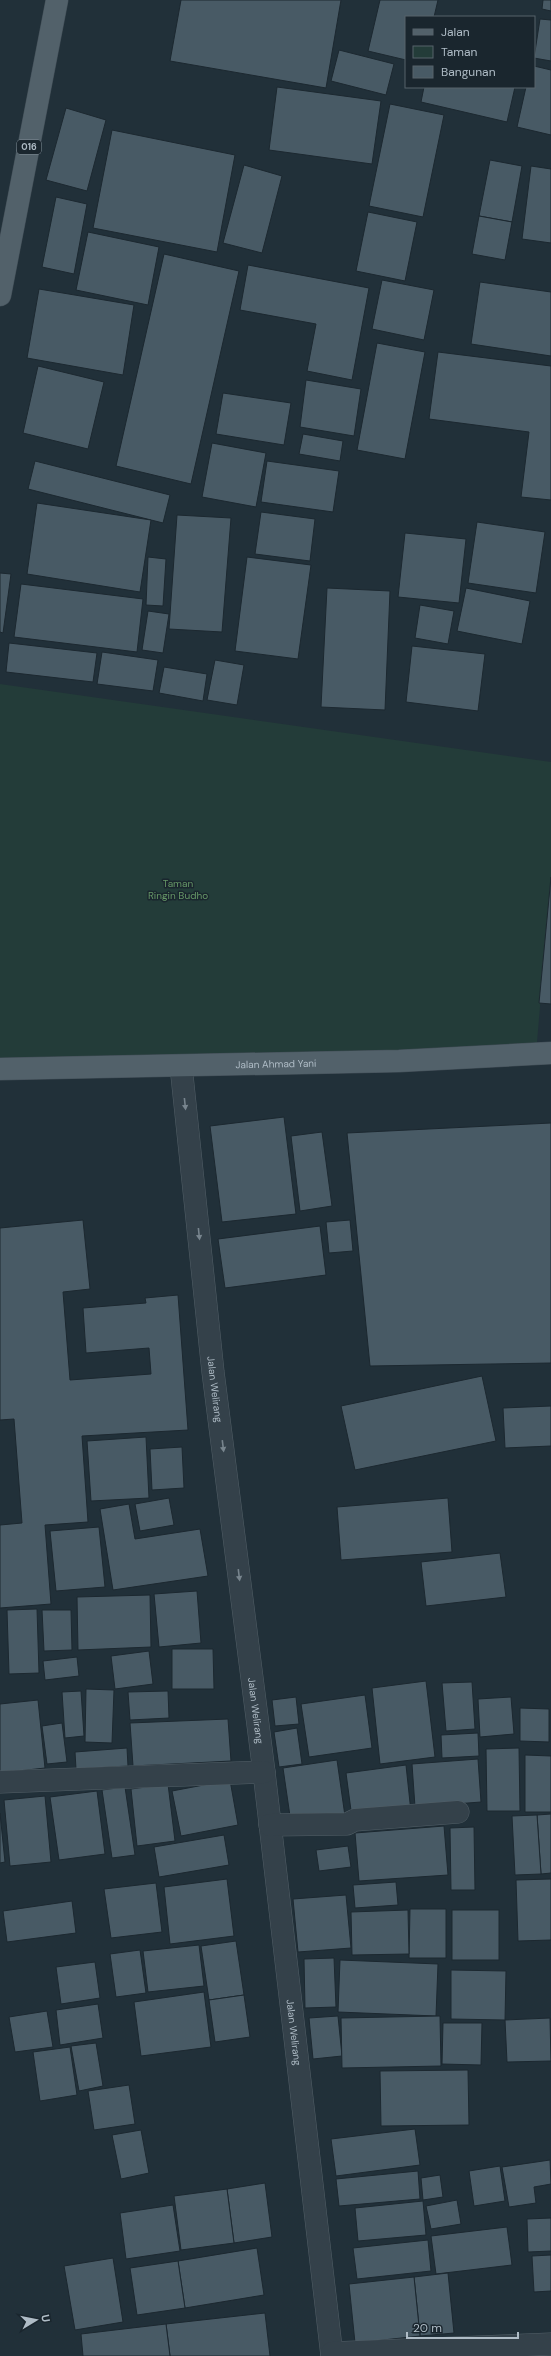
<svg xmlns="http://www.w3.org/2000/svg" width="551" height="2356" font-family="'DM Sans',sans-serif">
<rect width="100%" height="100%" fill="#213039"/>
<!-- green -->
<path fill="#233c39" d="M 0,684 L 551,762 L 551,877 L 536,1054 L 0,1069 Z"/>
<!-- building -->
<g fill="#485a65" stroke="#1c2830">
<path d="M 181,0 L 341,0 L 326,88 L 170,61 Z"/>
<path d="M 380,0 L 438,0 L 434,17 L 406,17 L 406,60 L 368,51 Z"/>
<path d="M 543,0 L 551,0 L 551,11 L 542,9 Z"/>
<path d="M 540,19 L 551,20 L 551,61 L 534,58 Z"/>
<path d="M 339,50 L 394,64 L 386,95 L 331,81 Z"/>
<path d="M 534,66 L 551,70 L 551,135 L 517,127 L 526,87 L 534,87 Z"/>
<path d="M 277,87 L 381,101 L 372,164 L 269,150 Z"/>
<path d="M 424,87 L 515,87 L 507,122 L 421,102 Z"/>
<path d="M 390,104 L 444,115 L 423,217 L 369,206 Z"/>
<path d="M 66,108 L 106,120 L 87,191 L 46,180 Z"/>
<path d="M 112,130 L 235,155 L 217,252 L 93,228 Z"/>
<path d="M 490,160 L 522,166 L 512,222 L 479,216 Z"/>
<path d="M 244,165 L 282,176 L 262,253 L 223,243 Z"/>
<path d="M 531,166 L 551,169 L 551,243 L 522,239 Z"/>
<path d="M 56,197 L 87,204 L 74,274 L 42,267 Z"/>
<path d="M 368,212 L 417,222 L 405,281 L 356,271 Z"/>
<path d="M 479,216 L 512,222 L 505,260 L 472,254 Z"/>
<path d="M 88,232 L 159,247 L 148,305 L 76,290 Z"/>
<path d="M 164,254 L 239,271 L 191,484 L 116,466 Z"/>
<path d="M 248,265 L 369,288 L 352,380 L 307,371 L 316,324 L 240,310 Z"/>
<path d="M 382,280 L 434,290 L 424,340 L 372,329 Z"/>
<path d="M 480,282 L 551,292 L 551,356 L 471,344 Z"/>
<path d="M 39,289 L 134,305 L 123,375 L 27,358 Z"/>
<path d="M 377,343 L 425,352 L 405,459 L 357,450 Z"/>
<path d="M 438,352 L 551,366 L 551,500 L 521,497 L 529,432 L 429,419 Z"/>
<path d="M 38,366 L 104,382 L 88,449 L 23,433 Z"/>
<path d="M 306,380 L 361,389 L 354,436 L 300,427 Z"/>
<path d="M 223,393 L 291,403 L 284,445 L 216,434 Z"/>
<path d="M 303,434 L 343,441 L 340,461 L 299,454 Z"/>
<path d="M 212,443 L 266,453 L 256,507 L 202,497 Z"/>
<path d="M 35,461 L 170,495 L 163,523 L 28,489 Z"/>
<path d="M 267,461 L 339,471 L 333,512 L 261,502 Z"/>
<path d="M 37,503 L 151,520 L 140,592 L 27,574 Z"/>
<path d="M 261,512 L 315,519 L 310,561 L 255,554 Z"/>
<path d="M 177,515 L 231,518 L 222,632 L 169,629 Z"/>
<path d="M 477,522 L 545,532 L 536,593 L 468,583 Z"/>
<path d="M 405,533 L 466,539 L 459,603 L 398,597 Z"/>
<path d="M 148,557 L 166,559 L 163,606 L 146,605 Z"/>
<path d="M 247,557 L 311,565 L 298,659 L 235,651 Z"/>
<path d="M 0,573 L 11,574 L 3,633 L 0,632 Z"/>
<path d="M 21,584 L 143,599 L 137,652 L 14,637 Z"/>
<path d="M 327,588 L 390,591 L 385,710 L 321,707 Z"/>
<path d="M 466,588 L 530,601 L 522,644 L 457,631 Z"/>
<path d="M 420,605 L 454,611 L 448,644 L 415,638 Z"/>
<path d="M 148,611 L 169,614 L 163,653 L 142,650 Z"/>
<path d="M 9,643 L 97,653 L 93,682 L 6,672 Z"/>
<path d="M 412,646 L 485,654 L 478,711 L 406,702 Z"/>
<path d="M 102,652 L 158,660 L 153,691 L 97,684 Z"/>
<path d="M 215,660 L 244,665 L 237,705 L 207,700 Z"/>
<path d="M 164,667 L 207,674 L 203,701 L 159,693 Z"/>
<path d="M 551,877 L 551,1004 L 539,1003 Z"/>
<path d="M 284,1117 L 296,1214 L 222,1222 L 210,1126 Z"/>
<path d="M 551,1123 L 551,1363 L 370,1366 L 347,1133 Z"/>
<path d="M 322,1132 L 332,1206 L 300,1211 L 291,1136 Z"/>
<path d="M 83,1220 L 90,1289 L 63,1292 L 70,1380 L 151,1374 L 149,1348 L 86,1353 L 83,1308 L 146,1303 L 145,1298 L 178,1295 L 188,1430 L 82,1436 L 88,1522 L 45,1525 L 51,1604 L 0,1608 L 0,1525 L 22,1523 L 14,1419 L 0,1420 L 0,1228 Z"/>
<path d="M 350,1220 L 353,1251 L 329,1253 L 326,1222 Z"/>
<path d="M 320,1226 L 326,1275 L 225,1288 L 218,1239 Z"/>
<path d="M 482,1376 L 496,1441 L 355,1470 L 341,1406 Z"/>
<path d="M 551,1406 L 551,1446 L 505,1448 L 503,1408 Z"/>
<path d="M 146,1437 L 149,1498 L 91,1501 L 87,1441 Z"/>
<path d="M 182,1447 L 184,1488 L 152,1490 L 150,1449 Z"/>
<path d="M 169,1498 L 174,1525 L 140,1531 L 135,1504 Z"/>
<path d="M 448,1498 L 452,1552 L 341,1560 L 337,1507 Z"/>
<path d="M 129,1504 L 135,1539 L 200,1529 L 208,1576 L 113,1590 L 100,1509 Z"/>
<path d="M 99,1527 L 105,1587 L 56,1591 L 50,1531 Z"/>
<path d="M 500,1553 L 506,1597 L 426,1606 L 421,1562 Z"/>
<path d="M 197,1591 L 201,1643 L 159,1647 L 154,1594 Z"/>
<path d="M 150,1595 L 151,1647 L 78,1650 L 77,1597 Z"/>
<path d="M 37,1609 L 39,1673 L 9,1674 L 7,1610 Z"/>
<path d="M 42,1610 L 71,1610 L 72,1650 L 44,1651 Z"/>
<path d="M 172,1649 L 213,1649 L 214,1689 L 172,1689 Z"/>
<path d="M 149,1651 L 153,1684 L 115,1689 L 111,1656 Z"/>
<path d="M 77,1657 L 79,1676 L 45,1680 L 43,1661 Z"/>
<path d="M 426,1681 L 435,1757 L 380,1764 L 372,1688 Z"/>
<path d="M 472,1682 L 475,1729 L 446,1731 L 442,1683 Z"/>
<path d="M 86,1689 L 114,1690 L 112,1743 L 85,1742 Z"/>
<path d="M 81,1691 L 84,1736 L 65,1738 L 62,1692 Z"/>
<path d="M 168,1691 L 169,1718 L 130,1720 L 128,1692 Z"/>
<path d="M 365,1695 L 372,1748 L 309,1757 L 301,1704 Z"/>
<path d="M 296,1697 L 299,1724 L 275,1726 L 272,1700 Z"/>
<path d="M 511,1697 L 514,1734 L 480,1737 L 478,1699 Z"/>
<path d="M 38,1700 L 45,1768 L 0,1773 L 0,1704 Z"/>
<path d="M 520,1708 L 549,1709 L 549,1742 L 520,1741 Z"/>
<path d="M 228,1719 L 231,1761 L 133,1766 L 130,1723 Z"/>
<path d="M 62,1723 L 67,1762 L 47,1764 L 42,1726 Z"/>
<path d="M 297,1728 L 302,1764 L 279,1767 L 274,1732 Z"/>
<path d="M 478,1733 L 479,1756 L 442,1758 L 441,1735 Z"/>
<path d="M 127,1748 L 128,1766 L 76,1769 L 75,1752 Z"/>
<path d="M 519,1748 L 520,1811 L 487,1811 L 486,1749 Z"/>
<path d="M 525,1755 L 551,1756 L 551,1812 L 525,1812 Z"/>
<path d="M 478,1759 L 481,1802 L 415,1807 L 412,1764 Z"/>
<path d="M 337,1760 L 345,1816 L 291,1823 L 283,1768 Z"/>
<path d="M 406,1765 L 411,1812 L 352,1818 L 346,1773 Z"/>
<path d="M 230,1780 L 238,1825 L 181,1836 L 172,1791 Z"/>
<path d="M 168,1784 L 175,1841 L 137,1846 L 131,1789 Z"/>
<path d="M 125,1787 L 135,1855 L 112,1858 L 102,1790 Z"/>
<path d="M 97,1791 L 105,1854 L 59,1860 L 50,1797 Z"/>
<path d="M 45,1796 L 51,1862 L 10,1866 L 4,1800 Z"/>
<path d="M 0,1813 L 5,1862 L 0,1863 Z"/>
<path d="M 551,1814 L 551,1873 L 541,1874 L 537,1815 Z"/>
<path d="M 537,1815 L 541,1874 L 515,1875 L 512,1816 Z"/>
<path d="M 444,1826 L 448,1875 L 359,1881 L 355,1833 Z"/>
<path d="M 474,1827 L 475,1890 L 451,1890 L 450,1828 Z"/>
<path d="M 224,1835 L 229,1865 L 159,1877 L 154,1847 Z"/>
<path d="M 348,1846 L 351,1867 L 319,1871 L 316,1850 Z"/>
<path d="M 227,1879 L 234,1936 L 170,1944 L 164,1887 Z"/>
<path d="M 551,1879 L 551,1940 L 518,1941 L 516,1880 Z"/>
<path d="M 396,1882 L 398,1905 L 355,1908 L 353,1885 Z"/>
<path d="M 156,1883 L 162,1932 L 111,1938 L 104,1889 Z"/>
<path d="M 346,1895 L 351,1948 L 298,1952 L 293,1899 Z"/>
<path d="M 72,1901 L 76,1933 L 7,1942 L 3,1911 Z"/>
<path d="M 410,1909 L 446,1909 L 446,1958 L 409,1958 Z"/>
<path d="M 408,1910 L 409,1954 L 352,1955 L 351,1912 Z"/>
<rect x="452" y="1910" width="47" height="50"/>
<path d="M 236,1941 L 244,1995 L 209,2000 L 201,1946 Z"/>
<path d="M 199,1945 L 204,1986 L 148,1992 L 143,1951 Z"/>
<path d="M 140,1950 L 146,1993 L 116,1997 L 110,1954 Z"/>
<path d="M 334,1958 L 336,2007 L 305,2008 L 304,1959 Z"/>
<path d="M 340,1960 L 438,1964 L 436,2016 L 338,2012 Z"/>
<path d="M 95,1962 L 100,1998 L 61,2004 L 56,1967 Z"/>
<path d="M 451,1970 L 506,1971 L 505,2020 L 451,2019 Z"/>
<path d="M 204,1992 L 211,2047 L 141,2056 L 134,2002 Z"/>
<path d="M 244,1995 L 250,2037 L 215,2042 L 209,2000 Z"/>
<path d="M 98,2004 L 103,2038 L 60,2045 L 56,2010 Z"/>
<path d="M 47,2011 L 53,2047 L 15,2052 L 9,2017 Z"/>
<path d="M 338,2016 L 342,2056 L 313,2059 L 309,2018 Z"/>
<path d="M 440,2016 L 441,2066 L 342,2068 L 341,2018 Z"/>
<path d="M 550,2018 L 551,2061 L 507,2062 L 505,2020 Z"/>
<path d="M 443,2023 L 482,2023 L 481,2065 L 442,2064 Z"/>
<path d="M 96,2043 L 103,2086 L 79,2091 L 71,2046 Z"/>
<path d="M 70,2047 L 77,2095 L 40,2101 L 33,2052 Z"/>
<path d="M 468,2070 L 469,2125 L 381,2126 L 380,2071 Z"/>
<path d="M 129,2085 L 135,2124 L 94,2130 L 88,2091 Z"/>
<path d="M 415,2129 L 420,2165 L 336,2176 L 331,2139 Z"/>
<path d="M 141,2130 L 149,2173 L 121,2179 L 112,2135 Z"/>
<path d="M 550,2160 L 551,2184 L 534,2187 L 536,2203 L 509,2207 L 502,2167 Z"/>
<path d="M 500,2166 L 505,2201 L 474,2206 L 469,2171 Z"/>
<path d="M 418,2171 L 420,2199 L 339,2206 L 336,2179 Z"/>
<path d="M 440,2175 L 443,2197 L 423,2200 L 421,2178 Z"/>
<path d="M 265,2183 L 272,2237 L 234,2243 L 227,2189 Z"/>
<path d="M 227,2189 L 234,2243 L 181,2250 L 174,2196 Z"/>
<path d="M 457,2200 L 461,2224 L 431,2229 L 426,2206 Z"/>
<path d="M 423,2201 L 426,2235 L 358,2241 L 355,2208 Z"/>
<path d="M 173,2205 L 180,2251 L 126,2259 L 120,2213 Z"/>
<path d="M 551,2218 L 551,2251 L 528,2252 L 527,2219 Z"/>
<path d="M 507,2227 L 512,2265 L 436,2274 L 431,2236 Z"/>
<path d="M 428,2240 L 431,2271 L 357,2279 L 353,2248 Z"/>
<path d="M 257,2248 L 264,2295 L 185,2308 L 178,2261 Z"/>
<path d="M 551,2255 L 551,2291 L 534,2292 L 532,2256 Z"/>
<path d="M 113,2258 L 123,2322 L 75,2330 L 64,2266 Z"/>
<path d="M 178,2261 L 185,2308 L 137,2315 L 130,2268 Z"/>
<path d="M 448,2273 L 454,2333 L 420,2336 L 414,2277 Z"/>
<path d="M 414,2277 L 420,2336 L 355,2343 L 349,2284 Z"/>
<path d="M 265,2313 L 270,2356 L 170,2356 L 166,2324 Z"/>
<path d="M 166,2324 L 170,2356 L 83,2356 L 81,2334 Z"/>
</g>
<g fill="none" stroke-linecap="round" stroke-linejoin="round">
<!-- minor casing -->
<g stroke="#525f67" stroke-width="23">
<g id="minor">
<path id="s1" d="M 181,1066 L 213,1372 L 264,1772 L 332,2356"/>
<path d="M 0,1782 L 264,1772"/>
<path d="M 270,1825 L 347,1824 L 355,1820 L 458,1812"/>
<path d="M 332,2353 L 551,2344"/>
</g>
</g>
<!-- major casing -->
<g stroke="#414d56" stroke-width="23">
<g id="major">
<path d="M 0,295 L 57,0"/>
<path id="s2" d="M 0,1069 L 399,1061 L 551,1053"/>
</g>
</g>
<!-- minor -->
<use href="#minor" stroke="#34414a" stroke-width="22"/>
<!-- major -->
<use href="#major" stroke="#52616a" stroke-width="22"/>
</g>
<!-- one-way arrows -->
<defs><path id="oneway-solid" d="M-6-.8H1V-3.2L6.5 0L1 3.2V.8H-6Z"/></defs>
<g fill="#78858e">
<use href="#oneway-solid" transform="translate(185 1104) rotate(84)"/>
<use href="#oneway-solid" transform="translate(199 1234) rotate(84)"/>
<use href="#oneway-solid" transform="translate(223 1446) rotate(83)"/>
<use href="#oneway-solid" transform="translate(239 1575) rotate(83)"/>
</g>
<g text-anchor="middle" stroke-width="3" stroke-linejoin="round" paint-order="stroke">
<!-- shield labels -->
<rect fill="#1a262e" stroke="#828f98" stroke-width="1" x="17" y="140" width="24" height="14" rx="3"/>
<g font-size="9" font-weight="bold" fill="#afbcc6">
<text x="29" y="150">016</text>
</g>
<!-- park labels -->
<g font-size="10" fill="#669767" stroke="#1a262e">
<text x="178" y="887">Taman<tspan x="178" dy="12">Ringin Budho</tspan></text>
</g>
<!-- street labels -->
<g font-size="10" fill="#afbcc6" stroke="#1a262e">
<text dy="4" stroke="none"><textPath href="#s2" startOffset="276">Jalan Ahmad Yani</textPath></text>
<text dy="4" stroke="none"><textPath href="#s1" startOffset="325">Jalan Welirang</textPath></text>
<text dy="4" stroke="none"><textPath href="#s1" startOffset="649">Jalan Welirang</textPath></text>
<text dy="4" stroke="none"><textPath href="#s1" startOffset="973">Jalan Welirang</textPath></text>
</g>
</g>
<!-- legend -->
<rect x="405" y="16" width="130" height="72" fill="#1a262e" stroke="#56626b"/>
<rect x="413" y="29" width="20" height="6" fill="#52616a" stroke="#56626b"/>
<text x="441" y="36" font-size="12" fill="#afbcc6">Jalan</text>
<rect x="413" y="46" width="20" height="12" fill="#233c39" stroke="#56626b"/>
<text x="441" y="56" font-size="12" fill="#afbcc6">Taman</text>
<rect x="413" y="66" width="20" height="12" fill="#485a65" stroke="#56626b"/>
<text x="441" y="76" font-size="12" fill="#afbcc6">Bangunan</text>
<!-- north arrow -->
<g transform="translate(36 2320) rotate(80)" stroke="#1a262e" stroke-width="3" paint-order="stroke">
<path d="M0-3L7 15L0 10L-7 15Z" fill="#afbcc6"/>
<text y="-6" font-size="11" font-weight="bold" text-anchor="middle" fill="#afbcc6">U</text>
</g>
<!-- scale -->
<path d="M407 2332v6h111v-6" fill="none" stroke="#afbcc6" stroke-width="2"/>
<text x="413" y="2332" font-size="12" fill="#afbcc6" stroke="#1a262e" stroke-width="3" paint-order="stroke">20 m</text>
</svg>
